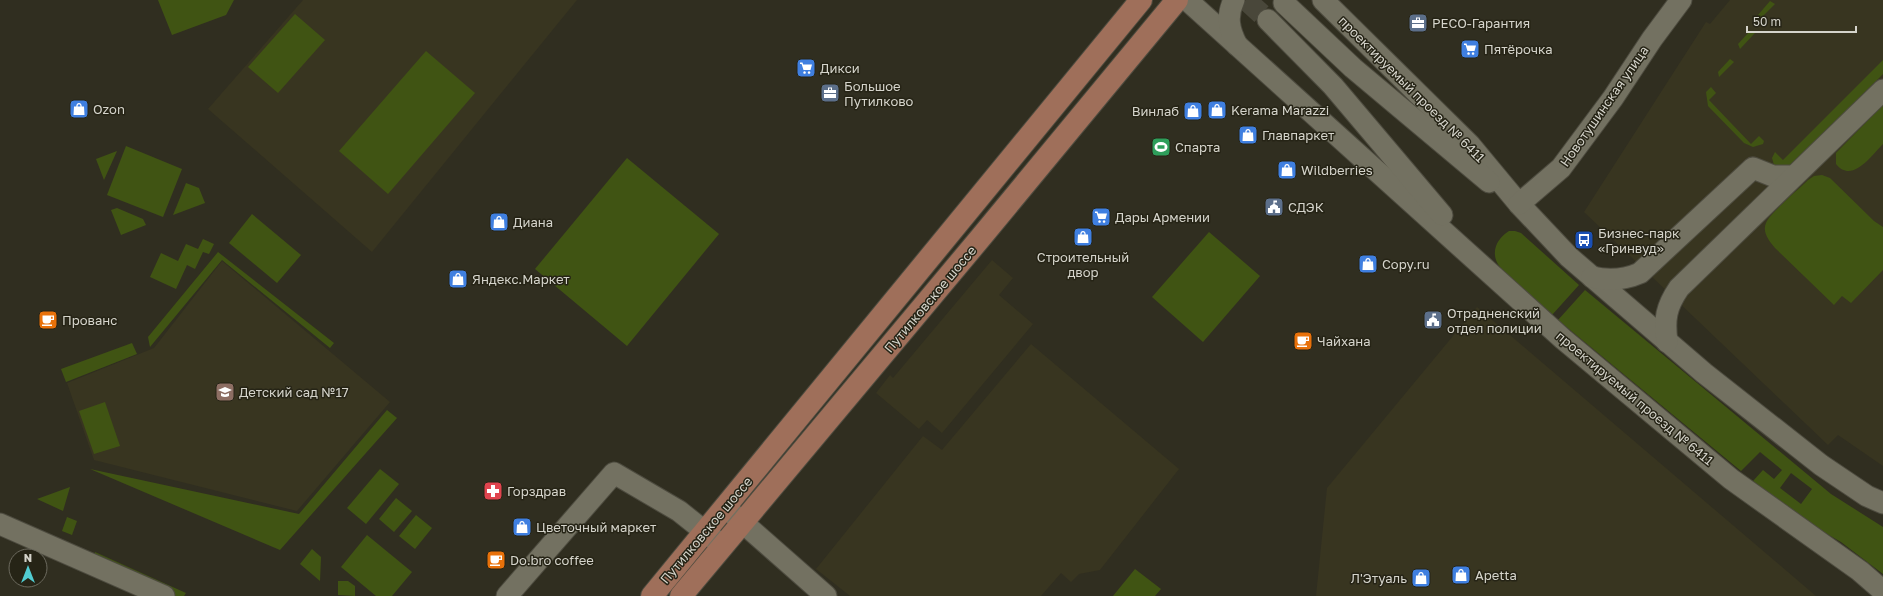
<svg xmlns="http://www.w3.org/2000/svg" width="1883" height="596" font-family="'Golos Text',sans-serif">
<rect width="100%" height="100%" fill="#302e20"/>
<!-- built -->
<g fill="#383520">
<path d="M 303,0 L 577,0 L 372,252 L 208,109 Z"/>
<path d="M 1730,0 L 1883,0 L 1883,466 L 1838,435 L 1828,445 L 1584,212 L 1706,22 L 1710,24 Z"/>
<path d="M 992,260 L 1013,278 L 999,295 L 1033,324 L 942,433 L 927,420 L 919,429 L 876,393 L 890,375 L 893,378 Z"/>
<path d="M 222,261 L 390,402 L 297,511 L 94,460 L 67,383 L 154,348 Z"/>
<path d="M 1477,307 L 1816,596 L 1316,596 L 1327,488 Z"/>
<path d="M 1031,344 L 1179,469 L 1100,570 L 1079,574 L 1071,582 L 1061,573 L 1041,596 L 850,596 L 816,569 L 923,436 L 942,450 Z"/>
</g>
<!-- green -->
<g fill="#405413" fill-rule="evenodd">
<path d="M 158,0 L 234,0 L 226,15 L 172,35 Z"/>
<path d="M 1770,1 L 1775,4 L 1760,19 L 1758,15 Z"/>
<path d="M 295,14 L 325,40 L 278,93 L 248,67 Z"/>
<path d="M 1750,31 L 1755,33 L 1740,49 L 1738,44 Z"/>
<path d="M 426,51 L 475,93 L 388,194 L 339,151 Z"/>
<path d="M 1730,59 L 1734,62 L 1719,77 L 1718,72 Z"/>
<path d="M 1883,60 L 1883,74 L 1792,165 L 1778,167 L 1774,165 L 1772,158 L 1775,152 L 1783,160 Z"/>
<path d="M 1711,87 L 1716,93 L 1709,100 L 1751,144 L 1759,136 L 1764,141 L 1763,144 L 1753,147 L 1744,143 L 1708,106 L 1706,92 Z"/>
<path d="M 1883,105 L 1883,144 C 1871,156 1852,184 1836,164 L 1836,153 Z"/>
<path d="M 126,146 L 182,169 L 163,217 L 107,195 Z"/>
<path d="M 117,151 L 104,180 L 96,159 Z"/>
<path d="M 627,158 L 719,234 L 627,346 L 535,269 Z"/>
<path d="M 1822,175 L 1830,178 L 1874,221 L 1883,227 L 1883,270 L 1851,303 L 1842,296 L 1834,305 L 1775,248 C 1769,241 1762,232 1766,223 C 1771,212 1798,190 1808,180 L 1814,176 Z"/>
<path d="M 186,183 L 199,188 L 205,203 L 173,215 Z"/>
<path d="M 117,208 L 143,219 L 146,225 L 121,235 L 111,210 Z"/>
<path d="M 252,214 L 301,255 L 277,283 L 229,243 Z"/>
<path d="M 1509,231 L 1515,231 L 1521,233 L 1579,285 L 1552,315 C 1541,305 1499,272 1496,260 C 1492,248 1499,237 1509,231 Z"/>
<path d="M 1209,232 L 1260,276 L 1203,342 L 1152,297 Z"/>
<path d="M 203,239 L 214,244 L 209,254 L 203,252 L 195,269 L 187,265 L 176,289 L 150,277 L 161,253 L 178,261 L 186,244 L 198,249 Z"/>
<path d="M 218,252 L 334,343 L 330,348 L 222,260 L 150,347 L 148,337 Z"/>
<path d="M 1585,290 L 1831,494 L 1883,527 L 1883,574 L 1841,542 L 1806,522 L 1753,481 L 1763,470 L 1774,479 L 1782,470 L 1760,452 L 1741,471 L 1558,320 ZM 1791,473 L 1812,489 L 1801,504 L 1780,488 Z"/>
<path d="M 132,343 L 137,354 L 66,382 L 61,369 Z"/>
<path d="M 105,402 L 120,446 L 94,454 L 79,411 Z"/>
<path d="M 387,410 L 397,418 L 280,550 L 90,469 L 299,514 Z"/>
<path d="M 380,469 L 399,484 L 366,524 L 347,508 Z"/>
<path d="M 70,487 L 63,511 L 37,499 Z"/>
<path d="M 396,498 L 412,511 L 394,532 L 379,519 Z"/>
<path d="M 416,515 L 432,528 L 415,549 L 399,536 Z"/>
<path d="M 67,517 L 77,521 L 72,535 L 62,531 Z"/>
<path d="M 367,535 L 412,572 L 392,596 L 376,596 L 341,567 Z"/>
<path d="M 312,549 L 321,557 L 320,581 L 300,564 Z"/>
<path d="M 95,552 L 186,593 L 184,596 L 176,596 L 92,559 Z"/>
<path d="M 1135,569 L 1161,589 L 1155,596 L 1113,596 Z"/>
<path d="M 338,581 L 348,581 L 355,586 L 355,596 L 338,595 Z"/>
</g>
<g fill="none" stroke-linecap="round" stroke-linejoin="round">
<!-- minor-tunnel -->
<path stroke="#49473a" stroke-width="21" stroke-dasharray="21 10" stroke-linecap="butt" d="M 1246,0 L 1268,20"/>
<!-- minor casing -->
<g stroke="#4d4b3f" stroke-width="23">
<g id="minor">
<path d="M 1187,0 L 1563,339 L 1731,479 L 1860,571 L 1883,591"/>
<path d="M 1234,0 C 1226,16 1229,30 1237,45"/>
<path d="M 1323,0 L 1470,145 L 1519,204 L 1569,257 L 1704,373 L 1821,465 L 1867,496 L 1883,503"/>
<path d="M 1284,3 L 1353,68 L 1489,182"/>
<path d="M 1268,20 L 1333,86 L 1442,215"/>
<path d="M 1519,204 L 1561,168 L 1613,98 L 1652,39 L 1681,0"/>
<path d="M 1592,277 C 1609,281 1624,280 1640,273 L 1753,168 L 1773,176 L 1793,176"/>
<path d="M 1667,342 C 1664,319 1666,307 1679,288 L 1883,90"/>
<path d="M 725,507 L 826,596"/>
<path d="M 0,524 L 164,596"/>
<path d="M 507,596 L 614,473 L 679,511 L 723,546"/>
</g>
</g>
<!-- major casing -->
<g stroke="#4d4b3f" stroke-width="24">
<g id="major">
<path d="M 652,596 L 1141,0"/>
<path d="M 681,596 L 982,236 L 1177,0"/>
</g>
</g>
<!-- minor -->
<use href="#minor" stroke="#737161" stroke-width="21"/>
<!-- major -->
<use href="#major" stroke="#9f6f5a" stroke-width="22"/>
</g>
<!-- icons -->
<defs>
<g id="office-square" transform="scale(1)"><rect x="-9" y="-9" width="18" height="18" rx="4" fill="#5c6f8a" stroke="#262416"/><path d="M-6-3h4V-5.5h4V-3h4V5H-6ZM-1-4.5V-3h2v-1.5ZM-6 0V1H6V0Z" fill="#fff"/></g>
<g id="supermarket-square" transform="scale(1)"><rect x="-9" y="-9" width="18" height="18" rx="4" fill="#3f7fe0" stroke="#262416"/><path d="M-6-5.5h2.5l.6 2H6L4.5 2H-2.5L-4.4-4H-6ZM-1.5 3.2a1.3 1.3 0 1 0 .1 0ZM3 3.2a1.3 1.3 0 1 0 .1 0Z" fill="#fff"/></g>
<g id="shop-square" transform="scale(1)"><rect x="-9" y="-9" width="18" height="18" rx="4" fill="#3f7fe0" stroke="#262416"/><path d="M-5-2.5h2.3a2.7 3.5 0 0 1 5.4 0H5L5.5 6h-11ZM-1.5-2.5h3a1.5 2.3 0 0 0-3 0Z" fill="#fff"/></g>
<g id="stadium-square" transform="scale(1)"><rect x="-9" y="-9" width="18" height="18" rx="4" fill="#2e9e5b" stroke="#262416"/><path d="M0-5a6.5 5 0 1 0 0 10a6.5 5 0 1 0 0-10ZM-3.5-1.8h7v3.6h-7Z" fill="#fff"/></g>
<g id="civic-square" transform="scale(1)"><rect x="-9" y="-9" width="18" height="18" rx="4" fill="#5c6f8a" stroke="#262416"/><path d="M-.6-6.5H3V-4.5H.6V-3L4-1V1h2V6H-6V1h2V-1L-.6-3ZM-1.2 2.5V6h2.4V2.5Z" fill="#fff"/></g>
<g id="bus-square" transform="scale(1)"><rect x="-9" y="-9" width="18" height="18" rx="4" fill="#1a4fb4" stroke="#262416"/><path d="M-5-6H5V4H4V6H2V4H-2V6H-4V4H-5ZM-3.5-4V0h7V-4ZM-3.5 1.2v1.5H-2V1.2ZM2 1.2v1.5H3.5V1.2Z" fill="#fff"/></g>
<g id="cafe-square" transform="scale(1)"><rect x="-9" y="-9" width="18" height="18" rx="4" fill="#e8710a" stroke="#262416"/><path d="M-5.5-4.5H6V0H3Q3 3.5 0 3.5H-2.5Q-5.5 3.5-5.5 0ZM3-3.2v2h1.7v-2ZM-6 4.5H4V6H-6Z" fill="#fff"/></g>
<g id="school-square" transform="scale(1)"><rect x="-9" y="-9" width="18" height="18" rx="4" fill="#8d6e63" stroke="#262416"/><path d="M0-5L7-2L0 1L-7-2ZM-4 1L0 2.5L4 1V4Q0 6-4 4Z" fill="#fff"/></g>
<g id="pharmacy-square" transform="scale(1)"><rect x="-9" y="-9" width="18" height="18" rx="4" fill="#e0444e" stroke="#262416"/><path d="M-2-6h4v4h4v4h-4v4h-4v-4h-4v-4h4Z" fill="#fff"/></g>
</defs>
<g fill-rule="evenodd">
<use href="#office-square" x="1418" y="23"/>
<use href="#supermarket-square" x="1470" y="49"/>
<use href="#supermarket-square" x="806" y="68"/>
<use href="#office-square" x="830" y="93"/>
<use href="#shop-square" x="79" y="109"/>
<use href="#shop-square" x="1217" y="110"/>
<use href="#shop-square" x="1193" y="111"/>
<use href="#shop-square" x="1248" y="135"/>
<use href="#stadium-square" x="1161" y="147"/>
<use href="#shop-square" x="1287" y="170"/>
<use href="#civic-square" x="1274" y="207"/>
<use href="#supermarket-square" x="1101" y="217"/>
<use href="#shop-square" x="499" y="222"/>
<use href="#shop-square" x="1083" y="237"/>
<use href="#bus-square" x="1584" y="240"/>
<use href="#shop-square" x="1368" y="264"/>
<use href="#shop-square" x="458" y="279"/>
<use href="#cafe-square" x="48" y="320"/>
<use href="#civic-square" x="1433" y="320"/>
<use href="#cafe-square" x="1303" y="341"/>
<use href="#school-square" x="225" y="392"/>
<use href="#pharmacy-square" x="493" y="491"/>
<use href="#shop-square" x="522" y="527"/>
<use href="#cafe-square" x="496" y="560"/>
<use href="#shop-square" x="1461" y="575"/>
<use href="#shop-square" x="1421" y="578"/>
</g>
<g text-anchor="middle" stroke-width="3" stroke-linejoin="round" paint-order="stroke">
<!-- poi labels -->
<g font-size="13" fill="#d5d4cb" stroke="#262416" text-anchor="start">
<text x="1432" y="28">РЕСО-Гарантия</text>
<text x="1484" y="54">Пятёрочка</text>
<text x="820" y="73">Дикси</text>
<text x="844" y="91">Большое<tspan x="844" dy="15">Путилково</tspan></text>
<text x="93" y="114">Ozon</text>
<text x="1231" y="115">Kerama Marazzi</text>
<text x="1179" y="116" text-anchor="end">Винлаб</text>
<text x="1262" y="140">Главпаркет</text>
<text x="1175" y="152">Спарта</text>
<text x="1301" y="175">Wildberries</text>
<text x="1288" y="212">СДЭК</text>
<text x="1115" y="222">Дары Армении</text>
<text x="513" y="227">Диана</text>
<text x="1598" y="238">Бизнес-парк<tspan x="1598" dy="15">«Гринвуд»</tspan></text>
<text x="1083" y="262" text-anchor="middle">Строительный<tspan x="1083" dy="15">двор</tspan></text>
<text x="1382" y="269">Copy.ru</text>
<text x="472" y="284">Яндекс.Маркет</text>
<text x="1447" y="318">Отрадненский<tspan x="1447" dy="15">отдел полиции</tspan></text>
<text x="62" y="325">Прованс</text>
<text x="1317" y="346">Чайхана</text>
<text x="239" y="397">Детский сад №17</text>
<text x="507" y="496">Горздрав</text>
<text x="536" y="532">Цветочный маркет</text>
<text x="510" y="565">Do.bro coffee</text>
<text x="1475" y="580">Apetta</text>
<text x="1407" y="583" text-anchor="end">Л'Этуаль</text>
</g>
<!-- street labels -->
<g font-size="13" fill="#d5d4cb" stroke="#262416">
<text transform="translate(1412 89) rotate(45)" y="5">проектируемый проезд № 6411</text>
<text transform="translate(1604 106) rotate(-55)" y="5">Новотушинская улица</text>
<text transform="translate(930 299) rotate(-50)" y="5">Путилковское шоссе</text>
<text transform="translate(1635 398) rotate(40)" y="5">проектируемый проезд № 6411</text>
<text transform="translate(706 530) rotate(-50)" y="5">Путилковское шоссе</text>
</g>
</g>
<!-- north arrow -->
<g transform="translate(28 568)"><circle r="19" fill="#262416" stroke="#6c6a5e"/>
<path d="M0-3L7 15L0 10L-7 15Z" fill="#51ccd1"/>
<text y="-6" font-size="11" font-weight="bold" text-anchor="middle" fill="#d5d4cb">N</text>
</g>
<!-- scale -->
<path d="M1747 26v6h109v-6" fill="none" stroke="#d5d4cb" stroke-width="2"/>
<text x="1753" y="26" font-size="12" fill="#d5d4cb" stroke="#262416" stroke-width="3" paint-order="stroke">50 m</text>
</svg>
